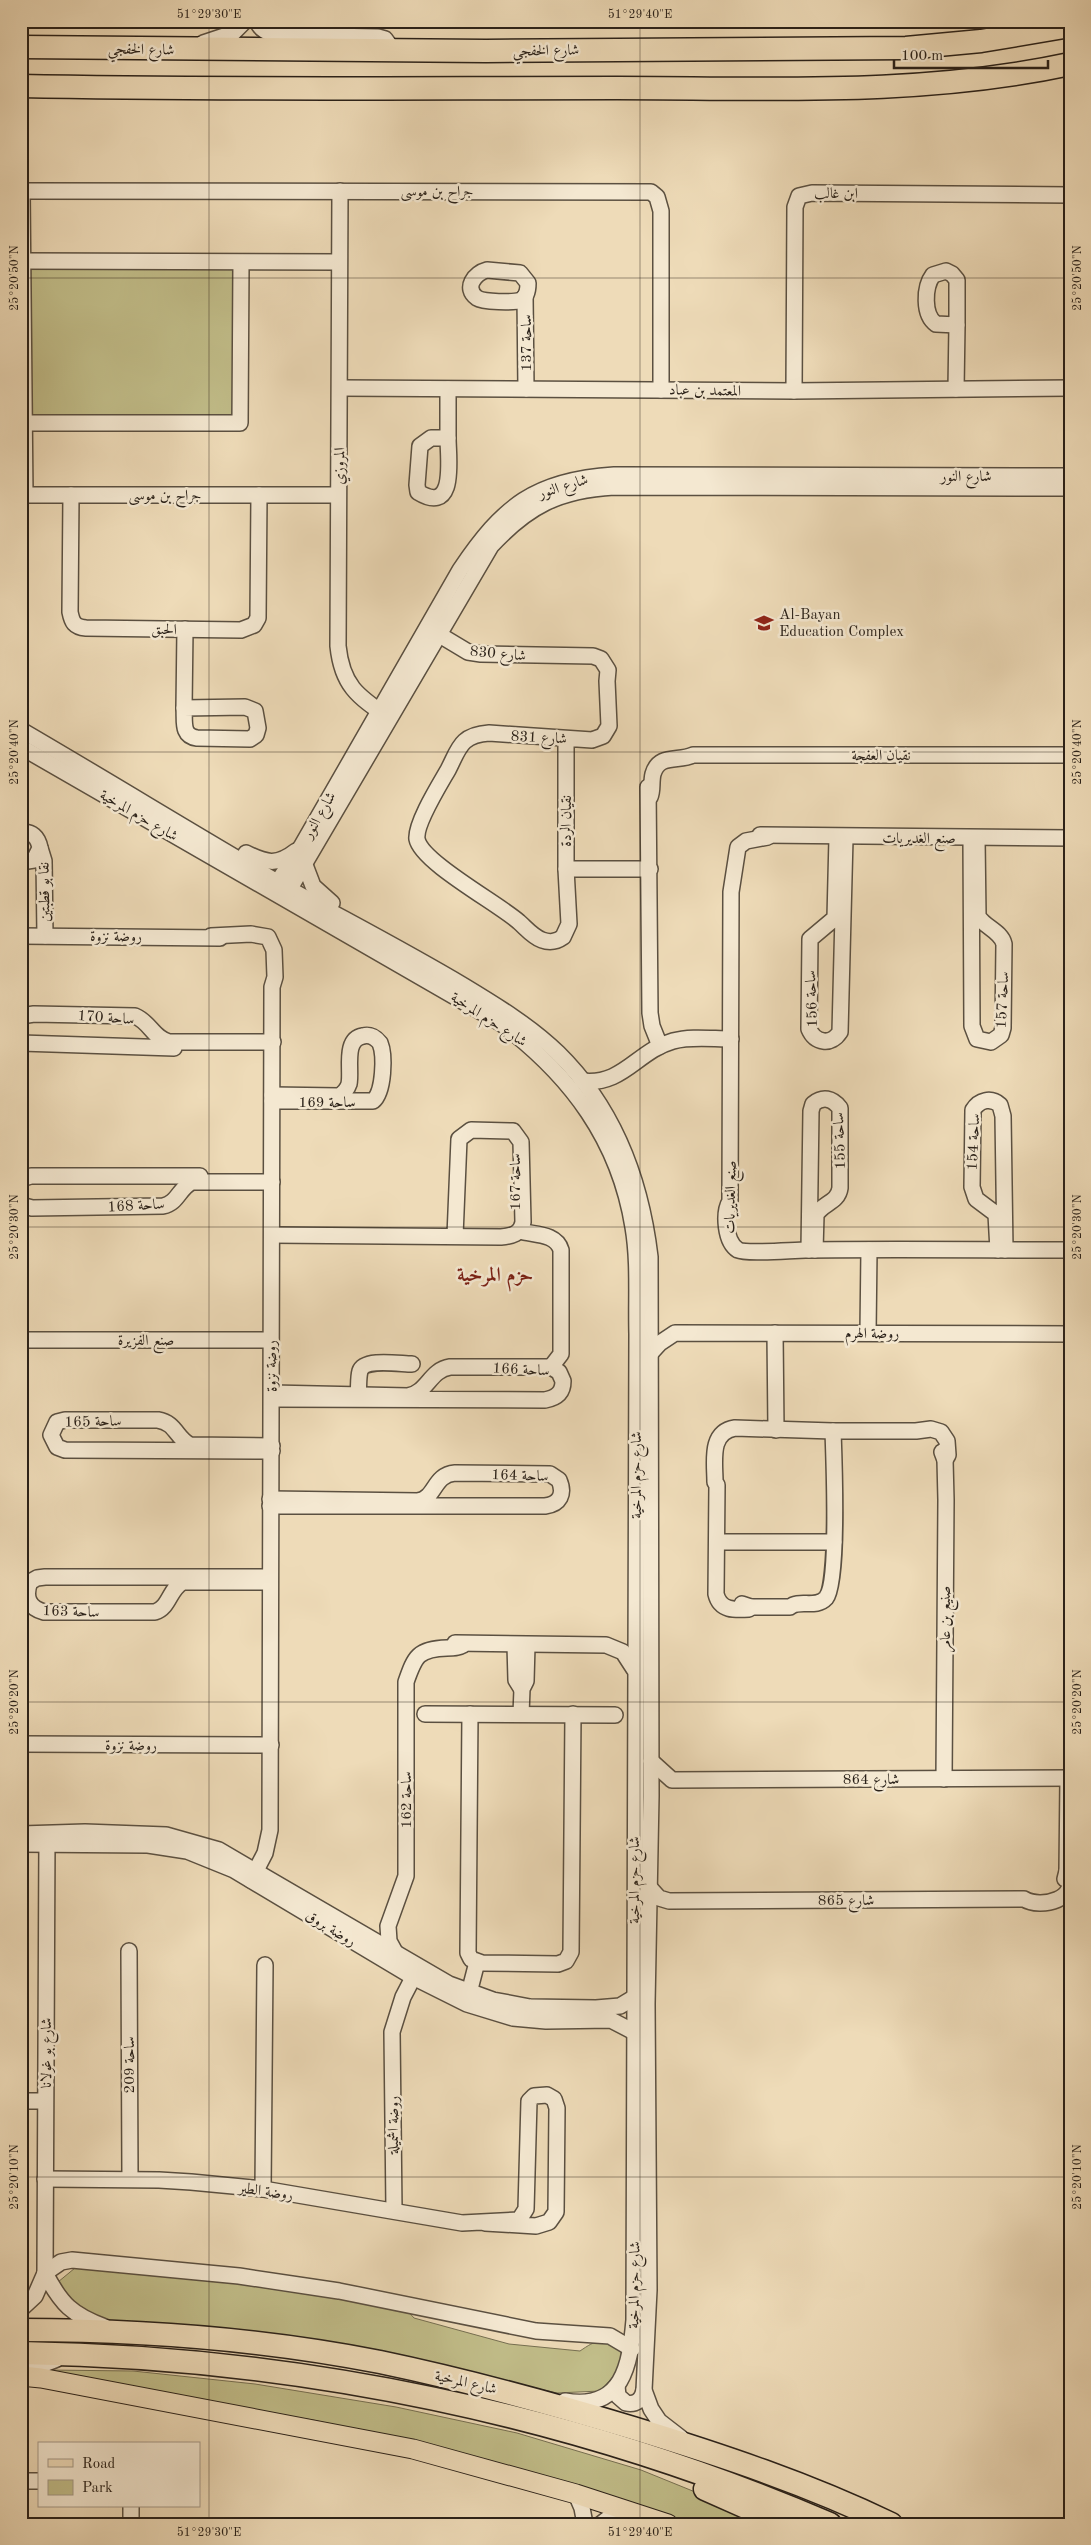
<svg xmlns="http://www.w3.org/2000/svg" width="1091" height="2545" font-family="'Old Standard TT',Amiri,serif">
<rect width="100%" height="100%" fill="#eedbb8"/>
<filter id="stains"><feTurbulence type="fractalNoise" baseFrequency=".004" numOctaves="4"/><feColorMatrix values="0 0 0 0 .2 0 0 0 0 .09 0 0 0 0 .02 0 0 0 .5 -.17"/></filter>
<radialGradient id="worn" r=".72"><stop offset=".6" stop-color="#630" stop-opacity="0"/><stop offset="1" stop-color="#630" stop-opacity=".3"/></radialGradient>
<!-- green -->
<g fill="#c1bd89" stroke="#766f51">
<path d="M 27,266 L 237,266 L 236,421 L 28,420 Z"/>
<path d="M 75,2268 L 232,2283 L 405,2308 L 414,2318 L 509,2344 L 580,2351 C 596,2340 604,2336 622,2347 L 619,2370 L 600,2391 L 557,2393 L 329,2342 L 114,2322 C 86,2316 73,2306 58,2282 Z"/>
<path d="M 48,2370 L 133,2371 L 255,2384 L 396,2407 L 517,2433 L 641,2470 L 774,2524 L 682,2524 L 587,2491 L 421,2444 L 313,2420 L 204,2404 Z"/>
</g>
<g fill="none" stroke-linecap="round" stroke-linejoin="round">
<!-- minor casing -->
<g stroke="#5b5041" stroke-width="18">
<g id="minor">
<path d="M 257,21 C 260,30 268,33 277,35 L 378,37 L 385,39 L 393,50"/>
<path d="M 203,43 L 233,33 L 245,21"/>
<path d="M 21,191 L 651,192 L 657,197 L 661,211 L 661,390"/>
<path d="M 340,191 L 338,646 C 342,685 357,696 388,717"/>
<path d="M 22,192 L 25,495"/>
<path d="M 22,261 L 339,262"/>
<path d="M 487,270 L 520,273 L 528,283 C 528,290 527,297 521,300 C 514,303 483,302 477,298 C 463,288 475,273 487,270 Z"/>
<path d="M 946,271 L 952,274 L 957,280 L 957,325 L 936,324 C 923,315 924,287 933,275 Z"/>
<path d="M 525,296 L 526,389"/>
<path d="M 340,388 L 794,391 L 1070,388"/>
<path d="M 956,389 L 957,325"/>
<path d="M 794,391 L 795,207 L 799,196 L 812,193 L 1070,195"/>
<path d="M 24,423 L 240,423 L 241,263"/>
<path d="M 431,438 L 448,438 C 448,458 457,516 418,492 L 417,485 L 420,446 Z"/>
<path d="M 448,438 L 448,389"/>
<path d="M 21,495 L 338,495"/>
<path d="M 71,495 L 70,612 C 72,622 74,627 86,628 L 241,630 L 254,625 L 258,618 L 259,495"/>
<path d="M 438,634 L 468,652 L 481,654 L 593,656 L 601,659 L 608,670 L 607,681 L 609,726 L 603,736 L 592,740 L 489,733 C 460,735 459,749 448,770 C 440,784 415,824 417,839 C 421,862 499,904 519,922 C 526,928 532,936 542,940 C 550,943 556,942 563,937 L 569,924 L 566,869 L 566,739"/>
<path d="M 245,707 L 255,711 L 258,728 L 256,735 L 250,739 L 197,738 C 181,736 185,721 184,708 Z"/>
<path d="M 184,708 L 185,629"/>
<path d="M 21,730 C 112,783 201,838 291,890 C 349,922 407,952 464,986 C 497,1006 530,1026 558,1053 C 614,1108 641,1181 650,1257 L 651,1796 L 647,2004 L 649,2290 L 644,2390 L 651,2409 L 659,2421 L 681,2438"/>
<path d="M 21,747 L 502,1024 C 571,1076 619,1140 633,1227 C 639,1262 636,1299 637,1334 L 634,2320 C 630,2365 623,2411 565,2401"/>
<path d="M 648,787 L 650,1013 L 652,1026 L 660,1046"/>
<path d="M 650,797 C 653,791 651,782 653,774 C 659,753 679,762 693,755 L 1070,755"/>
<path d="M 21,833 C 32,831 38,837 40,848 L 34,860 L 21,862"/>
<path d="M 760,835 L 1070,838"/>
<path d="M 768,837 L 746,841 L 738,847 L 731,892 L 730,1201 C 723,1213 725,1242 738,1250 C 747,1254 793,1250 806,1250 C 894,1249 982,1250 1070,1250"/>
<path d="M 837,838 L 835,918 L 810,939 L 809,1029 C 815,1043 831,1046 840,1032 L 845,838"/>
<path d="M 971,839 L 972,1026 L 977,1039 L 991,1042 L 1001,1035 L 1003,1028 L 1004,944 C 1001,931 984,927 978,916 L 977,839"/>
<path d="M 40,848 L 44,861 L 45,936"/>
<path d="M 246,853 C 266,863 277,866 296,851"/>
<path d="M 305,865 L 313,886 L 332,903"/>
<path d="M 566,869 L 650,869"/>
<path d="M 273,889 L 301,847 L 460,570 C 503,506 535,480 614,475 L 1070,476"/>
<path d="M 285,897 L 491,546 C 528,506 559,490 614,487 L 1070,488"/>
<path d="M 21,936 L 220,938"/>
<path d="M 211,936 L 251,934 L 268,937 L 274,950 L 275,977 L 272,987 L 270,1830 L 265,1853 L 251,1880"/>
<path d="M 21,1016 L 34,1014 L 135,1016 C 150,1022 153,1038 169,1042 L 273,1042"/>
<path d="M 21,1043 L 174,1048"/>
<path d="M 582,1081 C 623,1086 637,1051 673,1041 C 691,1036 712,1039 731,1039"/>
<path d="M 272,1101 L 373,1101 C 384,1092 385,1055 380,1043 C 376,1038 370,1034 363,1036 C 343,1039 352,1071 349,1084 C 347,1090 344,1093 339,1096 L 272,1095"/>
<path d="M 21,1179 L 31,1176 L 200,1176"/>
<path d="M 21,1205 L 32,1208 L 163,1206 C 178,1203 179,1188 192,1182 L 272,1182"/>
<path d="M 520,1231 C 534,1235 556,1233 561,1250 L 561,1354 L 551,1367"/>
<path d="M 272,1235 L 501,1237 C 512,1236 521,1234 523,1222 L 521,1142 L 513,1131 L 471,1130 L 459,1139 L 455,1236"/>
<path d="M 809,1250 L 811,1111 L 813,1104 C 823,1096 832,1098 840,1108 L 840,1188 C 838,1203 822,1203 816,1215 L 815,1250"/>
<path d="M 998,1250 L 996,1214 L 976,1199 L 972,1187 L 973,1110 C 979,1100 991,1097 1000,1105 L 1003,1116 L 1005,1250"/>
<path d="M 775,1333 L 776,1430"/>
<path d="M 868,1333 L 869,1250"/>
<path d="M 21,1340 L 271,1340"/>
<path d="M 649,1355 L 660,1343 L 675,1333 L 1070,1334"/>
<path d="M 272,1393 L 408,1396 C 427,1393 430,1370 450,1367 L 551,1367 L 559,1372 L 563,1381 C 563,1393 556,1398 545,1400 L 272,1399"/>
<path d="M 358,1395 C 359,1388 358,1378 360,1371 C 364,1358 400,1364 412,1364"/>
<path d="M 272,1446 L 190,1445 C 176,1438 176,1423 158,1420 L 65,1420 L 57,1422 L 51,1435 L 57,1447 L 65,1450 L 272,1451"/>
<path d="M 942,1452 L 945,1460 L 946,1500 L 944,1779"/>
<path d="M 270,1499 L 418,1501 C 436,1498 433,1475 455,1473 L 550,1474 L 559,1480 C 565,1494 560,1504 545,1506 L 270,1506"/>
<path d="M 718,1542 L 834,1542"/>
<path d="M 270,1577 L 45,1577 L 37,1578 L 30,1582 C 24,1597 29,1608 44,1612 L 155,1612 C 170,1607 169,1589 183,1582 L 270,1582"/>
<path d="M 742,1604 L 751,1607 L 790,1607 C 799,1599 816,1609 826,1598 C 839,1583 834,1459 833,1431"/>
<path d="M 751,1607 L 749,1609 C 735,1610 720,1611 716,1594 L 717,1485 L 715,1482 C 715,1462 709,1432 735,1428 L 833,1431 L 916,1431 L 931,1429 L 941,1432 L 947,1441 L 948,1455 L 945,1460"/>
<path d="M 455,1643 L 606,1645 L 623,1652 L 634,1669"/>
<path d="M 515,1645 L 516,1680 L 521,1688"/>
<path d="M 425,1714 L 615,1715"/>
<path d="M 470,1714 L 468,1953 L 471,1959 L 482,1963 L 558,1964 L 566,1961 L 571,1952 L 573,1714"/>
<path d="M 521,1714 L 522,1689 L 526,1681 L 527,1645"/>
<path d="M 21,1744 L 271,1745"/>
<path d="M 651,1761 L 672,1780 L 1070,1778"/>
<path d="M 21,1834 L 85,1832 L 166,1835 L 219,1850 L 449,1984 L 493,2000 L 530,2007 L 596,2008 L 620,2006 L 635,1997"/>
<path d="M 21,1844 L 148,1845 L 187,1851 L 234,1870 L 413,1977 L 467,2004 L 513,2018 L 546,2021 L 611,2020 L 636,2033"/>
<path d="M 1065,1879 L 1067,1871 L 1068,1778"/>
<path d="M 650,1888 L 659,1898 L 669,1901 L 1024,1899 C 1040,1909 1082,1900 1067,1871"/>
<path d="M 129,1951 L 130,2179"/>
<path d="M 395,1952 L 389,1941 L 388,1926 L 406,1876 L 406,1682 C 415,1656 418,1649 447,1648 C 453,1648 458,1648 463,1645"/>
<path d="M 460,1995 L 469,1993 L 477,1962"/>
<path d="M 21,2101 L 45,2101"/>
<path d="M 45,2179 L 159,2180 L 191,2182 L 263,2189 L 462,2223 L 519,2220 L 526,2209 L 529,2101 L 534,2096 L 547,2095 L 554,2099 L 557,2108 L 556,2212 L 549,2222 L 536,2226 L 485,2223"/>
<path d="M 263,2189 L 265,1965"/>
<path d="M 394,2210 L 392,2032 L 403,1997 L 417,1970"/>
<path d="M 45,2273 L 61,2262 L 72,2260 L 239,2276 L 339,2291 L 536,2331 L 610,2336 L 632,2349"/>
<path d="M 45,2273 C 61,2304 72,2315 105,2327"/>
<path d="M 21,2309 L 35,2296 L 45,2273 L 47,1835"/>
<path d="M 21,2373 L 57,2359"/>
<path d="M 617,2386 L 618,2396 L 626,2403 C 636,2405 642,2400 644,2390"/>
<path d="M 21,2481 L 39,2481"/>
<path d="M 576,2494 L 582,2508 L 585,2524"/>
<path d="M 131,2506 L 131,2524"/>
<path d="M 601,2524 L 614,2514 L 625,2509"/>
</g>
</g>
<!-- major casing -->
<g stroke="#2a2119" stroke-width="21">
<path id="major" d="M 21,2376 L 41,2378 L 413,2449 L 576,2494 L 668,2524"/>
</g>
<!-- highway casing -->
<g stroke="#2a2119" stroke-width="25">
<g id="highway">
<path d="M 21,47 L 486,51 L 906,48 L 981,41 L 1070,26"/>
<path d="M 21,86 C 220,90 419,88 617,88 C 768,88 922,96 1070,64"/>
<path d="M 21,2330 C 141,2330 263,2339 380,2362 C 466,2380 550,2403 633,2428 C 721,2455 808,2484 891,2524"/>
<path d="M 21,2353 C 299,2357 574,2414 830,2524"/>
<path d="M 705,2489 L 784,2524"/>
</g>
</g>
<!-- minor -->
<use href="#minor" stroke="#f4e8d1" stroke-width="15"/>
<!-- major -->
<use href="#major" stroke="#eedbb8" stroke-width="19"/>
<!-- highway -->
<use href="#highway" stroke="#eedbb8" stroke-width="22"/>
</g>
<!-- ticks -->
<path fill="none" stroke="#2a2119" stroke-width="1" stroke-opacity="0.45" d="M 209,21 L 209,2524M 640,21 L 640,2524M 21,278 L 1070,278M 21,752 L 1070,752M 21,1227 L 1070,1227M 21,1702 L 1070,1702M 21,2177 L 1070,2177"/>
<!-- icons -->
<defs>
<g id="school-bare" transform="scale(1.5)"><path d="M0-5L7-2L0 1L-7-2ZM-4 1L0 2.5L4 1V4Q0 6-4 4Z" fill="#8f2418" stroke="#f4e8d1" stroke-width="2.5" paint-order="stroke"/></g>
</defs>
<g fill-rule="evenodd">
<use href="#school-bare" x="764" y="623"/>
</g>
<g text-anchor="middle" stroke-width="5" stroke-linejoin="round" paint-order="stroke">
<!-- street labels -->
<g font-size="15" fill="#2a2119" stroke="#f4e8d1">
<text transform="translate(141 49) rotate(1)" y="5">شارع الخفجي</text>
<text transform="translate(546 50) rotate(-1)" y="5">شارع الخفجي</text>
<text x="437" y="196">جراح بن موسى</text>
<text x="836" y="198">ابن غالب</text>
<text transform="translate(526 343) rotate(-90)" y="5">ساحة 137</text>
<text transform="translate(705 390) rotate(1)" y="5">المعتمد بن عباد</text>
<text transform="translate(339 466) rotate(-89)" y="5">المروزي</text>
<text x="966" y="481">شارع النور</text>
<text transform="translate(563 486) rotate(-17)" y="5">شارع النور</text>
<text x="165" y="500">جراح بن موسى</text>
<text transform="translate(164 629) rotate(1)" y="5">الحبق</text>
<text transform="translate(498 653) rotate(5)" y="5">شارع 830</text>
<text transform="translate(539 737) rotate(3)" y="5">شارع 831</text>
<text x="881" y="760">نقيان العفجة</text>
<text transform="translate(139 815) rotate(30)" y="5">شارع حزم المرخية</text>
<text transform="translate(319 815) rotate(-60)" y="5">شارع النور</text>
<text transform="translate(566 821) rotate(-90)" y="5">نقيان الردة</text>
<text x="919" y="843">صنع الغديريات</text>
<text transform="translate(44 892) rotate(-91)" y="5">نقا بو قطبتين</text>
<text x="116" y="941">روضة نزوة</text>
<text transform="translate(811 999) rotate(-92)" y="5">ساحة 156</text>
<text transform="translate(1002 1000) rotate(-87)" y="5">ساحة 157</text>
<text transform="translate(106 1017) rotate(4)" y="5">ساحة 170</text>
<text transform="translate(489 1019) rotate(33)" y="5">شارع حزم المرخية</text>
<text x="327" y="1107">ساحة 169</text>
<text transform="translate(839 1141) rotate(-92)" y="5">ساحة 155</text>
<text transform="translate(973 1142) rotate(-87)" y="5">ساحة 154</text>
<text transform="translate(515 1182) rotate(-90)" y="5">ساحة 167</text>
<text transform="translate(730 1197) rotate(-89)" y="5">صنع الغديريات</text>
<text transform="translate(136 1205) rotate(-3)" y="5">ساحة 168</text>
<text x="872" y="1338">روضة الهرم</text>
<text x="146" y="1345">صنع الفزيرة</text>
<text transform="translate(271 1366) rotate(-91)" y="5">روضة نزوة</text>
<text transform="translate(521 1369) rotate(3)" y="5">ساحة 166</text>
<text transform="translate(93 1421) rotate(-1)" y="5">ساحة 165</text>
<text transform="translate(520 1475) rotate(2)" y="5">ساحة 164</text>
<text transform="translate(636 1475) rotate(-90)" y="5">شارع حزم المرخية</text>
<text transform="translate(71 1611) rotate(2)" y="5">ساحة 163</text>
<text transform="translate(945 1619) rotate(-90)" y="5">صنيع بن عامر</text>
<text x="131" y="1750">روضة نزوة</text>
<text x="871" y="1784">شارع 864</text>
<text transform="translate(406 1800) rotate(-90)" y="5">ساحة 162</text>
<text transform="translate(634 1880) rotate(-90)" y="5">شارع حزم المرخية</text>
<text x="846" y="1905">شارع 865</text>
<text transform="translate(331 1928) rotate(31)" y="5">روضة بروق</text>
<text transform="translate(46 2053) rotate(-90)" y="5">شارع بو غولانا</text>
<text transform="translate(129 2065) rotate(-90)" y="5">ساحة 209</text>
<text transform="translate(393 2125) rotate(-90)" y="5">روضة اشميلة</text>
<text transform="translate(266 2191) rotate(8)" y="5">روضة الطير</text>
<text transform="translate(634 2285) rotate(-89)" y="5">شارع حزم المرخية</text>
<text transform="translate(466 2382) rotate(13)" y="5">شارع المرخية</text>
</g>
<!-- poi labels -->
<g font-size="15" fill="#2a2119" stroke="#f4e8d1" text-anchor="start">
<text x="779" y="619">Al-Bayan<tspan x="779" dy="17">Education Complex</tspan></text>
</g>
<!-- district labels -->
<g font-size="20" font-weight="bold" fill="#7a1f14" stroke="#f4e8d1">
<text x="495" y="1281">حزم المرخية</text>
</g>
</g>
<!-- margin -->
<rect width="1091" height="2545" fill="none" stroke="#eedbb8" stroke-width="55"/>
<!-- legend -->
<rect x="38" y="2442" width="162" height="65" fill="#f4e8d1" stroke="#a39887"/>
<rect x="48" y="2459" width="25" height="8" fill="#eedbb8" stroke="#a39887"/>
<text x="82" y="2468" font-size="15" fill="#2a2119">Road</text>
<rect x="48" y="2480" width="25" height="15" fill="#c1bd89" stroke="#a39887"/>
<text x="82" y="2492" font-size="15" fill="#2a2119">Park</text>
<!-- scale -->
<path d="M894 60v8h154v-8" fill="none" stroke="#2a2119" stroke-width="2.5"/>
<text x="901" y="60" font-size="15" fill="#2a2119" stroke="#f4e8d1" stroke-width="4" paint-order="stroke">100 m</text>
<rect x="28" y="28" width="1036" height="2490" fill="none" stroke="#2a2119" stroke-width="2"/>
<g font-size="12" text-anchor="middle" fill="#2a2119">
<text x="209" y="18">51°29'30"E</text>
<text x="640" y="18">51°29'40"E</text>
<text transform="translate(14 278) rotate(-90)" y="4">25°20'50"N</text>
<text transform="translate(1077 278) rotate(-90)" y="4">25°20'50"N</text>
<text transform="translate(14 752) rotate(-90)" y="4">25°20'40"N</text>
<text transform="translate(1077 752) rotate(-90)" y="4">25°20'40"N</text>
<text transform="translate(14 1227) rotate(-90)" y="4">25°20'30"N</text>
<text transform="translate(1077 1227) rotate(-90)" y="4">25°20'30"N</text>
<text transform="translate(14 1702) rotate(-90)" y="4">25°20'20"N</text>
<text transform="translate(1077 1702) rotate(-90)" y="4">25°20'20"N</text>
<text transform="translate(14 2177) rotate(-90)" y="4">25°20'10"N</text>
<text transform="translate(1077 2177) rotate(-90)" y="4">25°20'10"N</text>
<text x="209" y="2536">51°29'30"E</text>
<text x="640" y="2536">51°29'40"E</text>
</g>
<rect width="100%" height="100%" filter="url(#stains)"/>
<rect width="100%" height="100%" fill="url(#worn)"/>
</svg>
